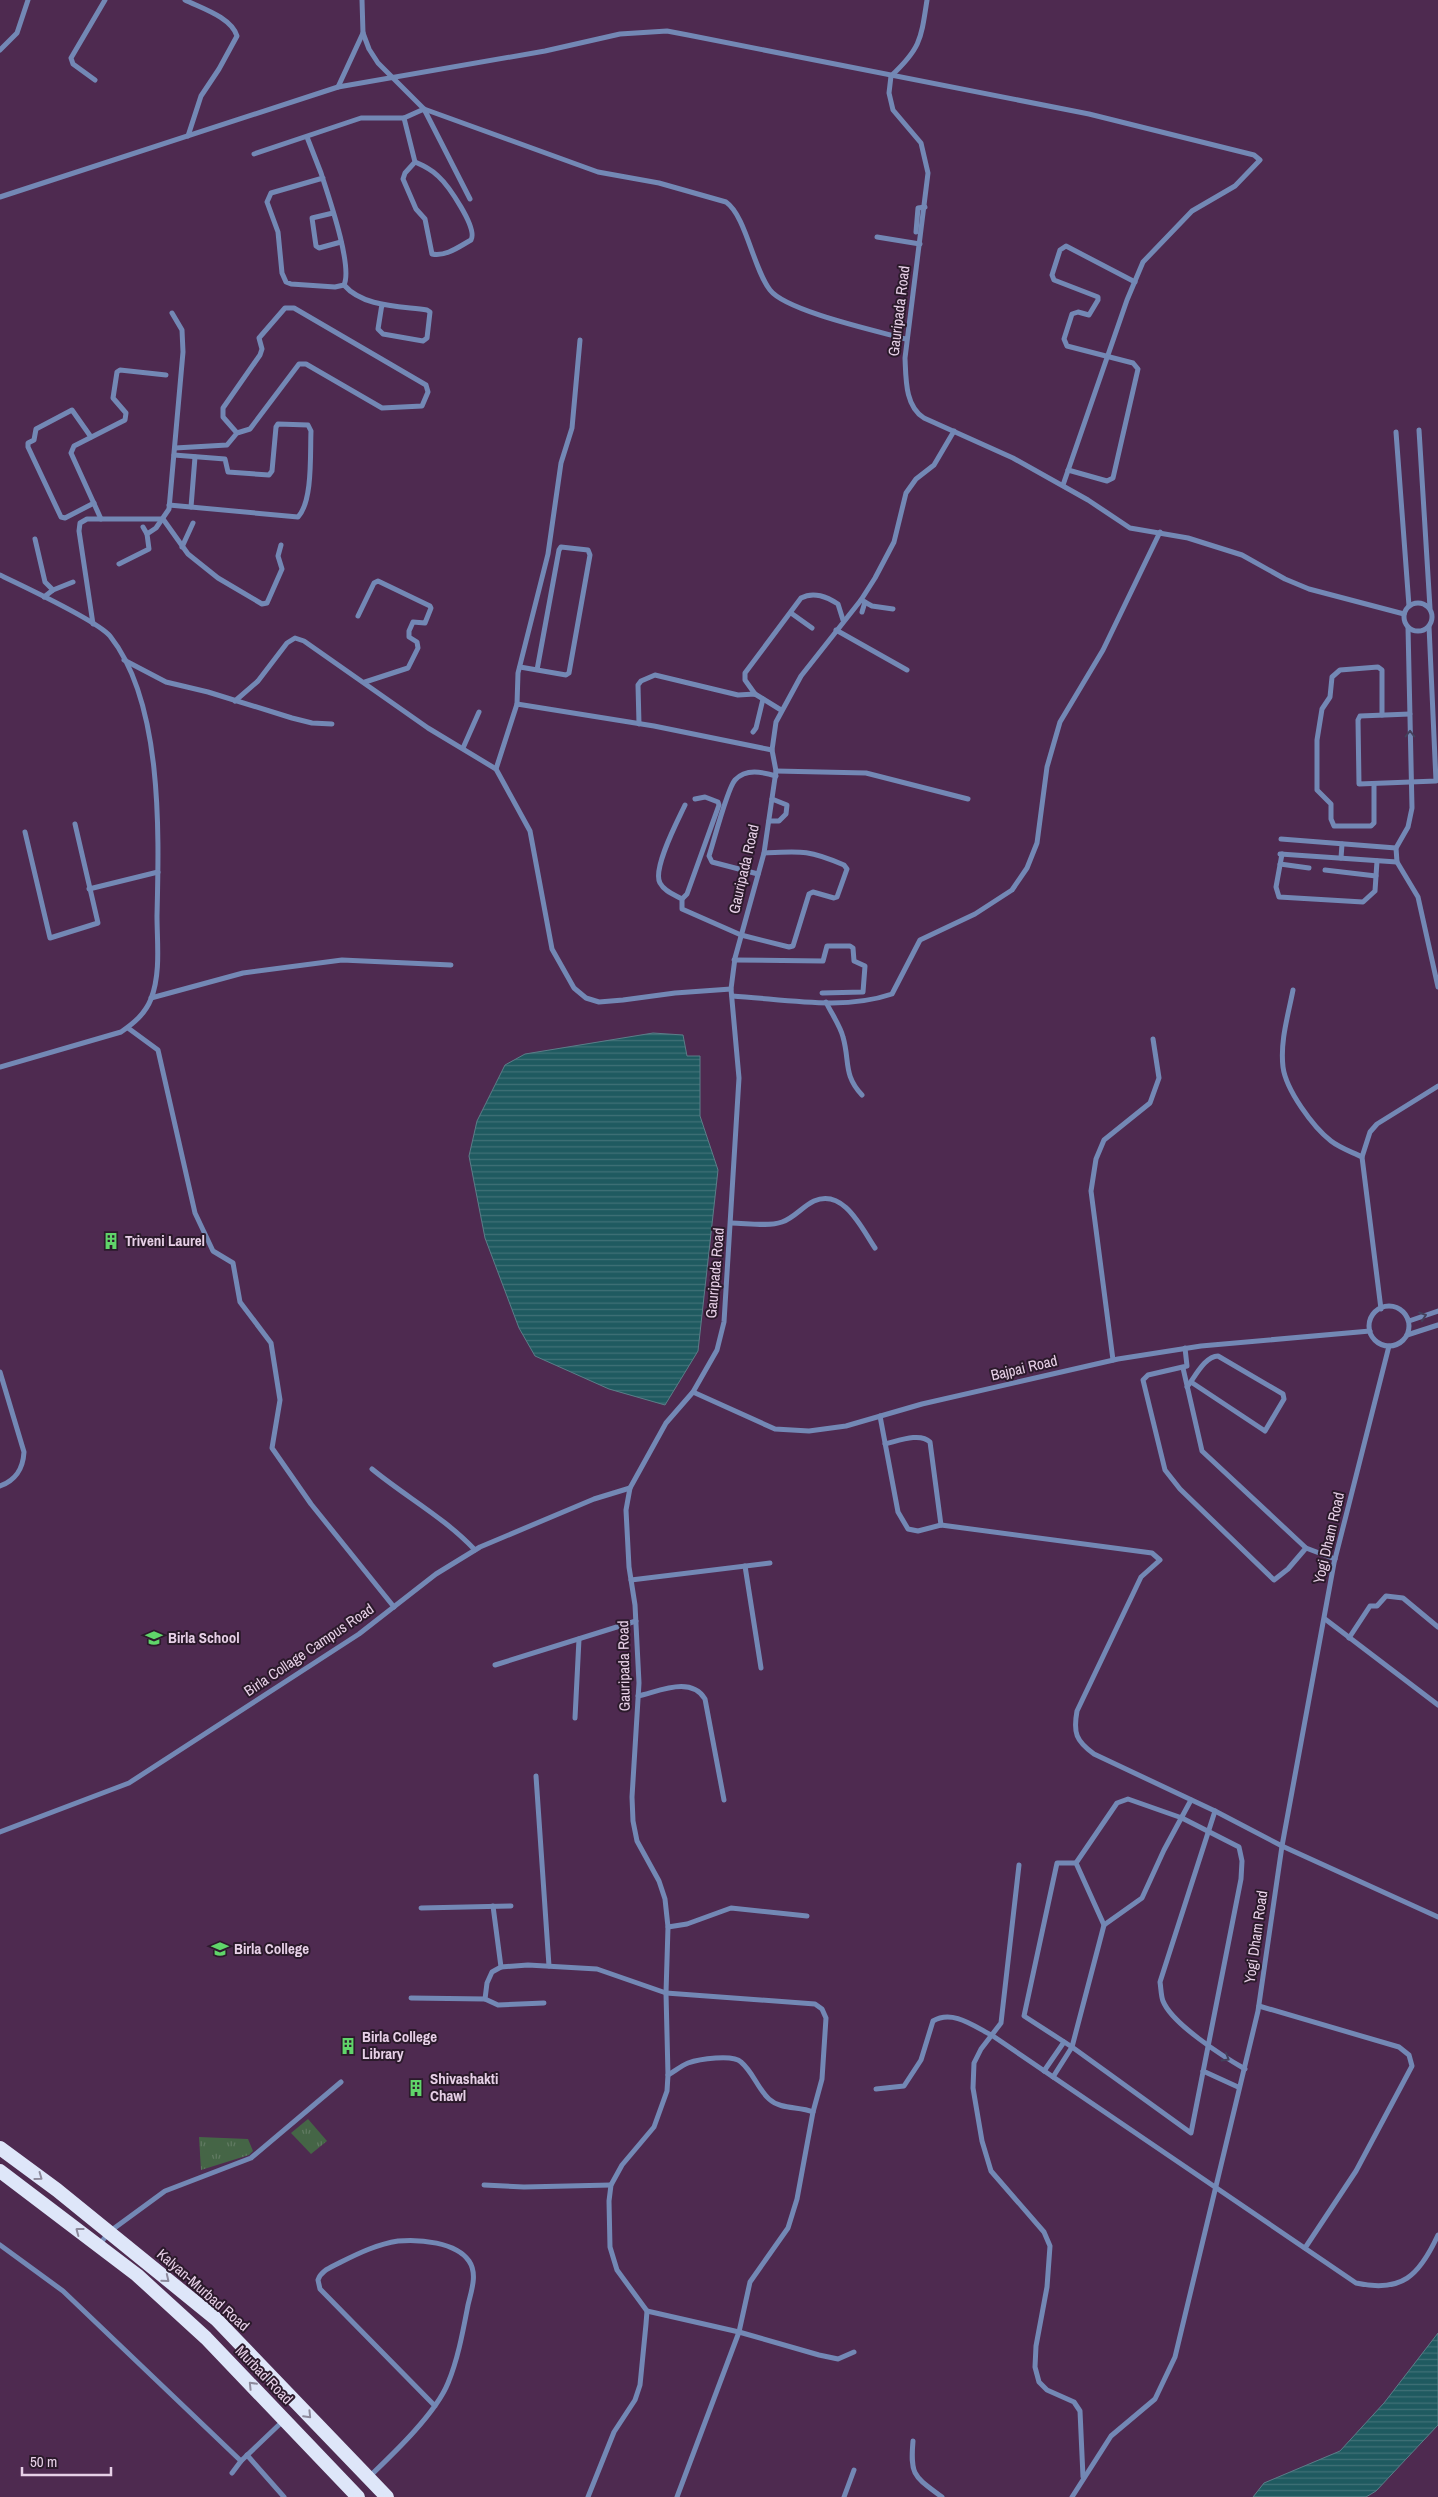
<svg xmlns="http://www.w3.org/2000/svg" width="1438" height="2497" font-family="'Archivo Narrow',sans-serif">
<defs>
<pattern id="park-tufts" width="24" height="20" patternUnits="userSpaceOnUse" patternTransform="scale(1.25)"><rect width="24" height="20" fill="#456546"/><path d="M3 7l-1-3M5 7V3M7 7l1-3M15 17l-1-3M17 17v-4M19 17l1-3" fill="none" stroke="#607a61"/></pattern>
<pattern id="water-rules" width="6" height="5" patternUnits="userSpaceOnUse" patternTransform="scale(1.25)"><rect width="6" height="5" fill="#1f5a60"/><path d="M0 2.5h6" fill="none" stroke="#407177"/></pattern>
</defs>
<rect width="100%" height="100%" fill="#4e2a50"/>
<!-- park -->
<g fill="url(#park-tufts)">
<path d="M 308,2119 L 327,2141 L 311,2154 L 291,2133 Z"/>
<path d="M 199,2137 L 248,2139 L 253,2151 L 249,2155 L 201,2170 Z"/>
</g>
<!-- water -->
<g fill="url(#water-rules)" stroke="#5b7d88">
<path d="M 653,1033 L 683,1035 L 687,1056 L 700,1056 L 700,1116 L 718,1170 L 698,1351 L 665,1405 L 609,1389 L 535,1356 L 519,1328 L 485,1238 L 469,1156 L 477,1121 L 505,1065 L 525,1054 Z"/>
<path d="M 1438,2333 L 1438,2425 L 1376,2491 L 1366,2497 L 1253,2497 L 1264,2483 L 1340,2451 L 1384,2403 Z"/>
</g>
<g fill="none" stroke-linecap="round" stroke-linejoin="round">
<!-- minor -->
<g stroke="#7388b5" stroke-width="5">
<path d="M 185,0 C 201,8 231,17 237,36 L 219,69 L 201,96 L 188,136"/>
<path d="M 362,0 L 363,33 L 369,49 L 378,63 L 424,109 L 598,172 L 659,183 L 726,202 C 746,216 753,268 770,290 C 786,311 877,331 906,339"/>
<path d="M 0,50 L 17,33 L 28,0"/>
<path d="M 891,76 L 889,93 L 893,110 L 921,143 L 928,173 L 905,358 C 906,379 905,406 924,418 L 1013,458 L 1088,500 L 1130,528 L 1188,538 L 1242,555 L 1285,579 L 1309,589 L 1404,614"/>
<path d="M 891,76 C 921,48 921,39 927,0"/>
<path d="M 95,80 L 73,64 L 71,58 L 105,0"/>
<path d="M 338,87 L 363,33"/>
<path d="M 404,118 L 415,162 L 405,173 L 403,179 L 416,209 L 425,219 L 432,254 C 446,257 460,246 471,240 C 478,228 448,185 438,176 C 431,169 424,166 415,162"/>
<path d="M 307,137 L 321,173 C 328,195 353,266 344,285 L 335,287 L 291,284 L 286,282 L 282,273 L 278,232 L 267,202 L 271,193 L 323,178"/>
<path d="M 254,154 L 361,118 L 404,118 L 424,109 L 470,199"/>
<path d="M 0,197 L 338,87 L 545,51 L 620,34 L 667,31 L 688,35 L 1089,114 L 1254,155 L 1260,160 L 1235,186 L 1192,211 L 1143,262 L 1127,300 L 1063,485"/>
<path d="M 333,213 L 312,218 L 316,246 L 319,248 L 341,242"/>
<path d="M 916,232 L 918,208 L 925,207"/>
<path d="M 877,237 L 920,244"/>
<path d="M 344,285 C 363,307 399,306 427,310 L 430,312 L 427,338 L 423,341 L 383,334 L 378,329 L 382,304"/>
<path d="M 1419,430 L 1430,608"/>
<path d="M 1396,432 L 1409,606"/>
<path d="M 91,437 L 72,410 L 36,429 L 34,440 L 28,443 L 28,447 L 61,517 L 65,518 L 94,503"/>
<path d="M 175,448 L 227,445 L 237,433 L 250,429 L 299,364 L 306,364 L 382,408 L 422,406 L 428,392 L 426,385 L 294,308 L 285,308 L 259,338 L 262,349 L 260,355 L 223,408 L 223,417 L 237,433"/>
<path d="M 1068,470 L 1107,481 L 1113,478 L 1138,369 L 1133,363 L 1067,346 L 1064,339 L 1072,314 L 1078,312 L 1089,315 L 1098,300 L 1098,297 L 1054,280 L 1052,275 L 1060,250 L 1066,246 L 1135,282"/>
<path d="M 169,505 L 298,517 C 313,501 310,453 311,431 L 308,425 L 278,424 L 276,427 L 272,471 L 269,475 L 228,472 L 225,459 L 174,455"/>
<path d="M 191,507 L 195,457"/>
<path d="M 101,519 L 71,453 L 74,446 L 125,420 L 126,413 L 113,398 L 117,372 L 120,370 L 166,375"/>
<path d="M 143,527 L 147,534"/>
<path d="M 35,539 L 45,582 L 53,590"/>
<path d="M 182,547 L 193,523"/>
<path d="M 119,564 L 149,549 L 147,534 L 156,528 L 169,509 L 183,352 L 182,330 L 172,313"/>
<path d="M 0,575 C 21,585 98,621 110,636 C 163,703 159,833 157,916 C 157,942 161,973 151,999 C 145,1014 134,1023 121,1032 L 0,1067"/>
<path d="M 44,597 L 53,590 L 73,582"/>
<path d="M 861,600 L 872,606 L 893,609"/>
<circle cx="1418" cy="617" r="14"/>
<path d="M 862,612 L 865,602"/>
<path d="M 791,613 L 812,628"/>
<path d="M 358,616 L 374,583 L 378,581 L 430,606 L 431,608 L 425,623 L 413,622 L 409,631 L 409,637 L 417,642 L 418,648 L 408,668 L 365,682"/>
<path d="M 93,624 L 79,531 L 80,523 L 87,519 L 163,519 L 188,554 L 218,578 L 262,604 L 267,603 L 282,569 L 278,556 L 281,545"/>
<path d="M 1408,627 L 1412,808 L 1408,827 L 1396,848 L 1397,862 L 1418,897 L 1438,987"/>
<path d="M 836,630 L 907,670"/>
<path d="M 124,660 L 166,682 L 208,692 L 292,718 L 312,723 L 332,724"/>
<path d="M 520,667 L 566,675 L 569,673 L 590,555 L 588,550 L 561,547 L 559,550 L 537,670"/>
<path d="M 755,694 L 745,680 L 745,673 L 801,598 C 814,591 827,597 838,604 L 843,620"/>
<path d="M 235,701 L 258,681 L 287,643 L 295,638 L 304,641 L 428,728 L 496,769 L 530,831 L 552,949 L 574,988 L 586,998 L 599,1002 L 623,1000 L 675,993 L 731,989"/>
<path d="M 517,704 L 518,673 L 548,554 L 561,463 L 572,428 L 580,340"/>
<path d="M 1410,714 L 1360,716 L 1358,720 L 1359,784 L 1436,781 L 1429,626"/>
<path d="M 639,724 L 638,685 L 641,681 L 655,675 L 738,695 L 755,694 L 781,710"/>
<path d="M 753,732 L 756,728 L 763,699"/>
<path d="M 463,748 L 479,712"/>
<path d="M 496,769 L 517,704 L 654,726 L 772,750"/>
<path d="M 776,771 L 866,773 L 968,799"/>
<path d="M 1374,784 L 1374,823 L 1371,826 L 1334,826 L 1331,819 L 1331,804 L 1317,790 L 1317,740 L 1322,709 L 1330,697 L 1332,677 L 1340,670 L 1378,667 L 1382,670 L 1382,715"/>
<path d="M 685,805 C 678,820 652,869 660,883 C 664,891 675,895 682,899 L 682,909 L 741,935 L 789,947 L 793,946 L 809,894 L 813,892 L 834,898 L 837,897 L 847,869 L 844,865 C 809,850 802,851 764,853"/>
<path d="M 769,821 L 779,821 L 786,814 L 787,805 L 772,799"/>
<path d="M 25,832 L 50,938 L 98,923 L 75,824"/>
<path d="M 1281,839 L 1396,848"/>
<path d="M 1280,854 L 1397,862"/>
<path d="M 1282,854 L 1276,887 L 1279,897 L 1363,902 L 1375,891 L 1377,861"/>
<path d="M 1341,858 L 1342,844"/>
<path d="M 1280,864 L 1309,868"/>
<path d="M 1325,870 L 1376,876"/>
<path d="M 758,874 L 712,862 L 709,856 C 714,841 727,789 735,780 C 746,768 762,772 776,776"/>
<path d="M 89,889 L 158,872"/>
<path d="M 682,899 L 687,894 L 719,805 L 718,802 L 705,797 L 695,799"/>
<path d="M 734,960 L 823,961 L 827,946 L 850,946 L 853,948 L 854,961 L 865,966 L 863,992 L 822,993"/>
<path d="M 1293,990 C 1288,1016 1280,1041 1283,1067 C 1286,1090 1313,1127 1331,1141 C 1340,1148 1352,1152 1362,1157 L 1381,1309"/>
<path d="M 732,996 C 784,999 842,1011 892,994 L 920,940 L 975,914 L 1012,890 L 1027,868 L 1037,843 L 1047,767 L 1060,722 L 1103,650 L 1160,532"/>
<path d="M 151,998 L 243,973 L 342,960 L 451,965"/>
<path d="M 826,1002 C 831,1013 840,1025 843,1037 C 850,1061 843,1075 862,1095"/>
<path d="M 128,1028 L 158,1050 L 195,1213 L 213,1251 L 233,1263 L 240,1302 L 271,1343 L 280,1400 L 272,1448 L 311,1504 L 394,1607"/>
<path d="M 1362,1157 L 1370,1132 L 1377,1124 L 1438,1086"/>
<path d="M 731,1223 C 746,1223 768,1227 782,1222 C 794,1218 803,1206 814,1201 C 844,1188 862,1229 875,1248"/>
<circle cx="1389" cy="1326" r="20"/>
<path d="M 1409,1321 L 1438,1311"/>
<path d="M 1407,1335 L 1438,1325"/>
<path d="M 1185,1348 L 1187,1366 L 1148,1375 L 1143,1380 L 1165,1470 L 1180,1489 L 1274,1580 L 1288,1569 L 1306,1548 L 1335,1559"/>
<path d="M 1113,1360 L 1091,1191 L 1096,1159 L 1104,1140 L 1150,1103 L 1159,1078 L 1153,1039"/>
<path d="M 1183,1368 L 1202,1451 L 1306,1548"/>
<path d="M 0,1372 L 24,1452 C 23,1469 16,1480 0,1486"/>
<path d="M 1187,1387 C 1195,1377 1205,1356 1218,1356 L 1283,1394 L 1284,1399 L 1265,1431 L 1191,1382"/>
<path d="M 693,1392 L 775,1429 L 809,1431 L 846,1426 L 922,1404 L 1118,1359 L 1201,1346 L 1370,1331"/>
<path d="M 880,1416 L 898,1512 L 908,1529 L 918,1531 L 941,1525 L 1152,1553 L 1160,1560 L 1141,1577 L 1077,1711 C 1073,1733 1076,1741 1094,1754 L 1215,1811 L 1282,1846 L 1438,1917"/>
<path d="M 885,1444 C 898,1441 920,1432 930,1442 L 941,1525"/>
<path d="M 372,1469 C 406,1497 445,1518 475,1550"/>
<path d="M 745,1566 L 761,1668"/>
<path d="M 631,1580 L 770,1563"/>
<path d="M 1325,1619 L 1438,1705"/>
<path d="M 1349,1638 L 1370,1606 L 1377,1606 L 1386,1596 L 1403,1598 L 1438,1627"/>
<path d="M 495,1665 L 636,1621"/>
<path d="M 638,1696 C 660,1691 691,1676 705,1699 L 724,1800"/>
<path d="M 575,1718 L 579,1639"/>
<path d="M 536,1776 L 549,1966"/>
<path d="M 1215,1811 L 1160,1982 C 1161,1988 1161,1996 1163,2001 C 1172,2024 1224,2057 1245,2069"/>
<path d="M 0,1832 L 129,1783 L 359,1634 L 436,1574 L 480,1547 L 594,1499 L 630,1488"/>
<path d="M 1076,1863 L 1117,1803 L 1128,1799 L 1182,1818 L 1239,1847 L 1242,1861 L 1241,1879 L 1191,2133 L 1072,2047 L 1104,1925 L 1142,1898 L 1164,1850 L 1191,1800"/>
<path d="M 1019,1865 L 1001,2023 L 981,2049 L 974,2063 L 973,2088 L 982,2141 L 991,2171 L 1044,2232 L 1050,2246 L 1047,2287 L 1036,2346 L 1035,2367 L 1039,2382 L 1047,2390 L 1074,2402 L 1080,2411 L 1083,2477"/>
<path d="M 493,1906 L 501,1967"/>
<path d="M 421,1908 L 511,1906"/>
<path d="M 668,1927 L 687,1924 L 731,1908 L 807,1916"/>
<path d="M 411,1998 L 485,1999 L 498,2005 L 544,2003"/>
<path d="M 485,1999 L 487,1983 L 492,1972 L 501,1967 L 528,1965 L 597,1969 L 666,1993 L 815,2004 L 822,2009 L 826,2018 L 822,2079 L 813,2112"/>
<path d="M 1259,2006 L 1399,2047 L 1409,2055 L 1412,2066 L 1356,2171 L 1305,2248"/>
<path d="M 1044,2071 L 1064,2042"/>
<path d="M 1203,2071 L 1238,2087"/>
<path d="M 668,2075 C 675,2071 681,2066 688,2063 C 699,2059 733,2054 741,2062 C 753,2072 758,2089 769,2099 C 781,2110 799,2106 813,2112 L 797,2199 L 788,2228 L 750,2282 L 739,2332 L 677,2497"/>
<path d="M 1053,2077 L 1072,2047 L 1024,2016 L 1057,1863 L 1076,1863 L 1104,1925"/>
<path d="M 876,2089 L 904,2086 L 921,2060 L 933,2021 C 953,2009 975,2027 993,2036 L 1356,2283 C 1402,2293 1419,2276 1438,2235"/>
<path d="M 484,2185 L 524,2187 L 611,2185"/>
<path d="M 100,2244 L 109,2232 L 165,2191 L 251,2158 L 341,2082"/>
<path d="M 0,2245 L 63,2291 L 241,2461"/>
<path d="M 647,2311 L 739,2332 L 819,2355 L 838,2359 L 854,2352"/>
<path d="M 913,2441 C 910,2476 914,2476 942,2497"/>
<path d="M 247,2455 L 284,2497"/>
<path d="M 232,2473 L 241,2461 L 284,2420"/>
<path d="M 370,2476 C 394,2453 436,2413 448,2383 C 458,2359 463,2331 468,2305 C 471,2292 478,2274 469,2261 C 456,2242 419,2239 398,2241 C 378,2244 359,2253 341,2262 C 332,2267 321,2270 318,2280 L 320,2289 L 435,2406"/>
<path d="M 588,2497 L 614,2432 L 635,2400 L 640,2385 L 646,2324 L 647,2311 L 617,2270 L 610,2247 L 609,2201 L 611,2185 L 622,2165 L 654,2127 L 667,2091 L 668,2075 L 666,1993 L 668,1927 L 665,1899 L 659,1881 L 637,1841 L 633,1821 L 632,1797 L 639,1683 L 635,1605 L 629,1567 L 626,1510 L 630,1488 L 666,1423 L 693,1392 L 717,1350 L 724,1322 L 739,1078 L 731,989 L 735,958 L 764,853 L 776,771 L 772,750 L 776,722 L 801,676 L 861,600 L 875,578 L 894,542 L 906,493 L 916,479 L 934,465 L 954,431"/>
<path d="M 844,2497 L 854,2470"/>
<path d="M 1072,2497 L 1111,2436 L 1155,2399 L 1175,2357 L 1258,2011 L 1282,1846 L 1334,1563 L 1389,1346"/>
</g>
<!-- trunk -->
<g stroke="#dee6f9" stroke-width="14">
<path d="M 0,2148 L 57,2190 L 216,2319 L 387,2497"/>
<path d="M 0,2171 L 137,2275 L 206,2338 L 358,2497"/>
</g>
</g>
<!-- one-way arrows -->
<defs><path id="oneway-chevron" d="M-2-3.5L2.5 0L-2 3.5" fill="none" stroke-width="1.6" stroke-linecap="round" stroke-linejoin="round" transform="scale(1.25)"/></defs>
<g stroke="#44405b">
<use href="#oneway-chevron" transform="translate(1410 734) rotate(-90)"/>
<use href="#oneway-chevron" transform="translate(1423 1316) rotate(-18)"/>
<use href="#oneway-chevron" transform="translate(1226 2058) rotate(30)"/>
</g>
<g stroke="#8d8a9c">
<use href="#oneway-chevron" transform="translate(39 2177) rotate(36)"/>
<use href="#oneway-chevron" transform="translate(79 2231) rotate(-143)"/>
<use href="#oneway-chevron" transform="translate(166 2279) rotate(39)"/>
<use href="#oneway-chevron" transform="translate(252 2385) rotate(-134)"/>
<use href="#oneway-chevron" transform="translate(308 2415) rotate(46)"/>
</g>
<!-- icons -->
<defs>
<g id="building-bare" transform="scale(1.35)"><path d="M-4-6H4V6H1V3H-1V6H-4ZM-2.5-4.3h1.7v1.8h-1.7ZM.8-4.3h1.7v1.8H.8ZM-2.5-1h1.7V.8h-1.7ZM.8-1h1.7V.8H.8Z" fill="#60d56a" stroke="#2b1a2b" stroke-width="2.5" paint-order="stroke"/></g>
<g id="school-bare" transform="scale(1.35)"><path d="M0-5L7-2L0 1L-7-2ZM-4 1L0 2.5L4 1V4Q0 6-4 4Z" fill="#60d56a" stroke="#2b1a2b" stroke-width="2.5" paint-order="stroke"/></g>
<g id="university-bare" transform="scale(1.35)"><path d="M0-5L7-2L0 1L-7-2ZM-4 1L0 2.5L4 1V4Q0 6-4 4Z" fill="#60d56a" stroke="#2b1a2b" stroke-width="2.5" paint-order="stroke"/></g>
</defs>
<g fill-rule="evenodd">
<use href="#building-bare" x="111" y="1241"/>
<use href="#school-bare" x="154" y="1638"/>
<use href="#university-bare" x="220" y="1949"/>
<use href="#building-bare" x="348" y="2046"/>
<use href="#building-bare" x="416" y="2088"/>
</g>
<g text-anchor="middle" stroke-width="4" stroke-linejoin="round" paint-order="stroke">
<!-- street labels -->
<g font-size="15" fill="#e7d0e7" stroke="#2b1a2b">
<text transform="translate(899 311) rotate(-83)" y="5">Gauripada Road</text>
<text transform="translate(744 869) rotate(-77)" y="5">Gauripada Road</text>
<text transform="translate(715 1273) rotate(-85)" y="5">Gauripada Road</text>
<text transform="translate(1024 1368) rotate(-13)" y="5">Bajpai Road</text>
<text transform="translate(1329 1538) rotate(-77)" y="5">Yogi Dham Road</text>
<text transform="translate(309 1650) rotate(-34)" y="5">Birla Collage Campus Road</text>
<text transform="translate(624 1666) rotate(-91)" y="5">Gauripada Road</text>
<text transform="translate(1256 1937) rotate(-82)" y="5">Yogi Dham Road</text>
<text transform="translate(203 2290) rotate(41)" y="5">Kalyan-Murbad Road</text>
<text transform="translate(264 2375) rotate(46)" y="5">Murbad Road</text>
</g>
<!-- poi labels -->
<g font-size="15" font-weight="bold" fill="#e7d0e7" stroke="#2b1a2b" text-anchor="start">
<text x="125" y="1246">Triveni Laurel</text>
<text x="168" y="1643">Birla School</text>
<text x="234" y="1954">Birla College</text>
<text x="362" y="2042">Birla College<tspan x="362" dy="17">Library</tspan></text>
<text x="430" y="2084">Shivashakti<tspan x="430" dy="17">Chawl</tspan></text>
</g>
</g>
<!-- scale -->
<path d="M22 2467v8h89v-8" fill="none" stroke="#e7d0e7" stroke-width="2.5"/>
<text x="30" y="2467" font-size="15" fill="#e7d0e7" stroke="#2b1a2b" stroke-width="4" paint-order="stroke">50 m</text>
</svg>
